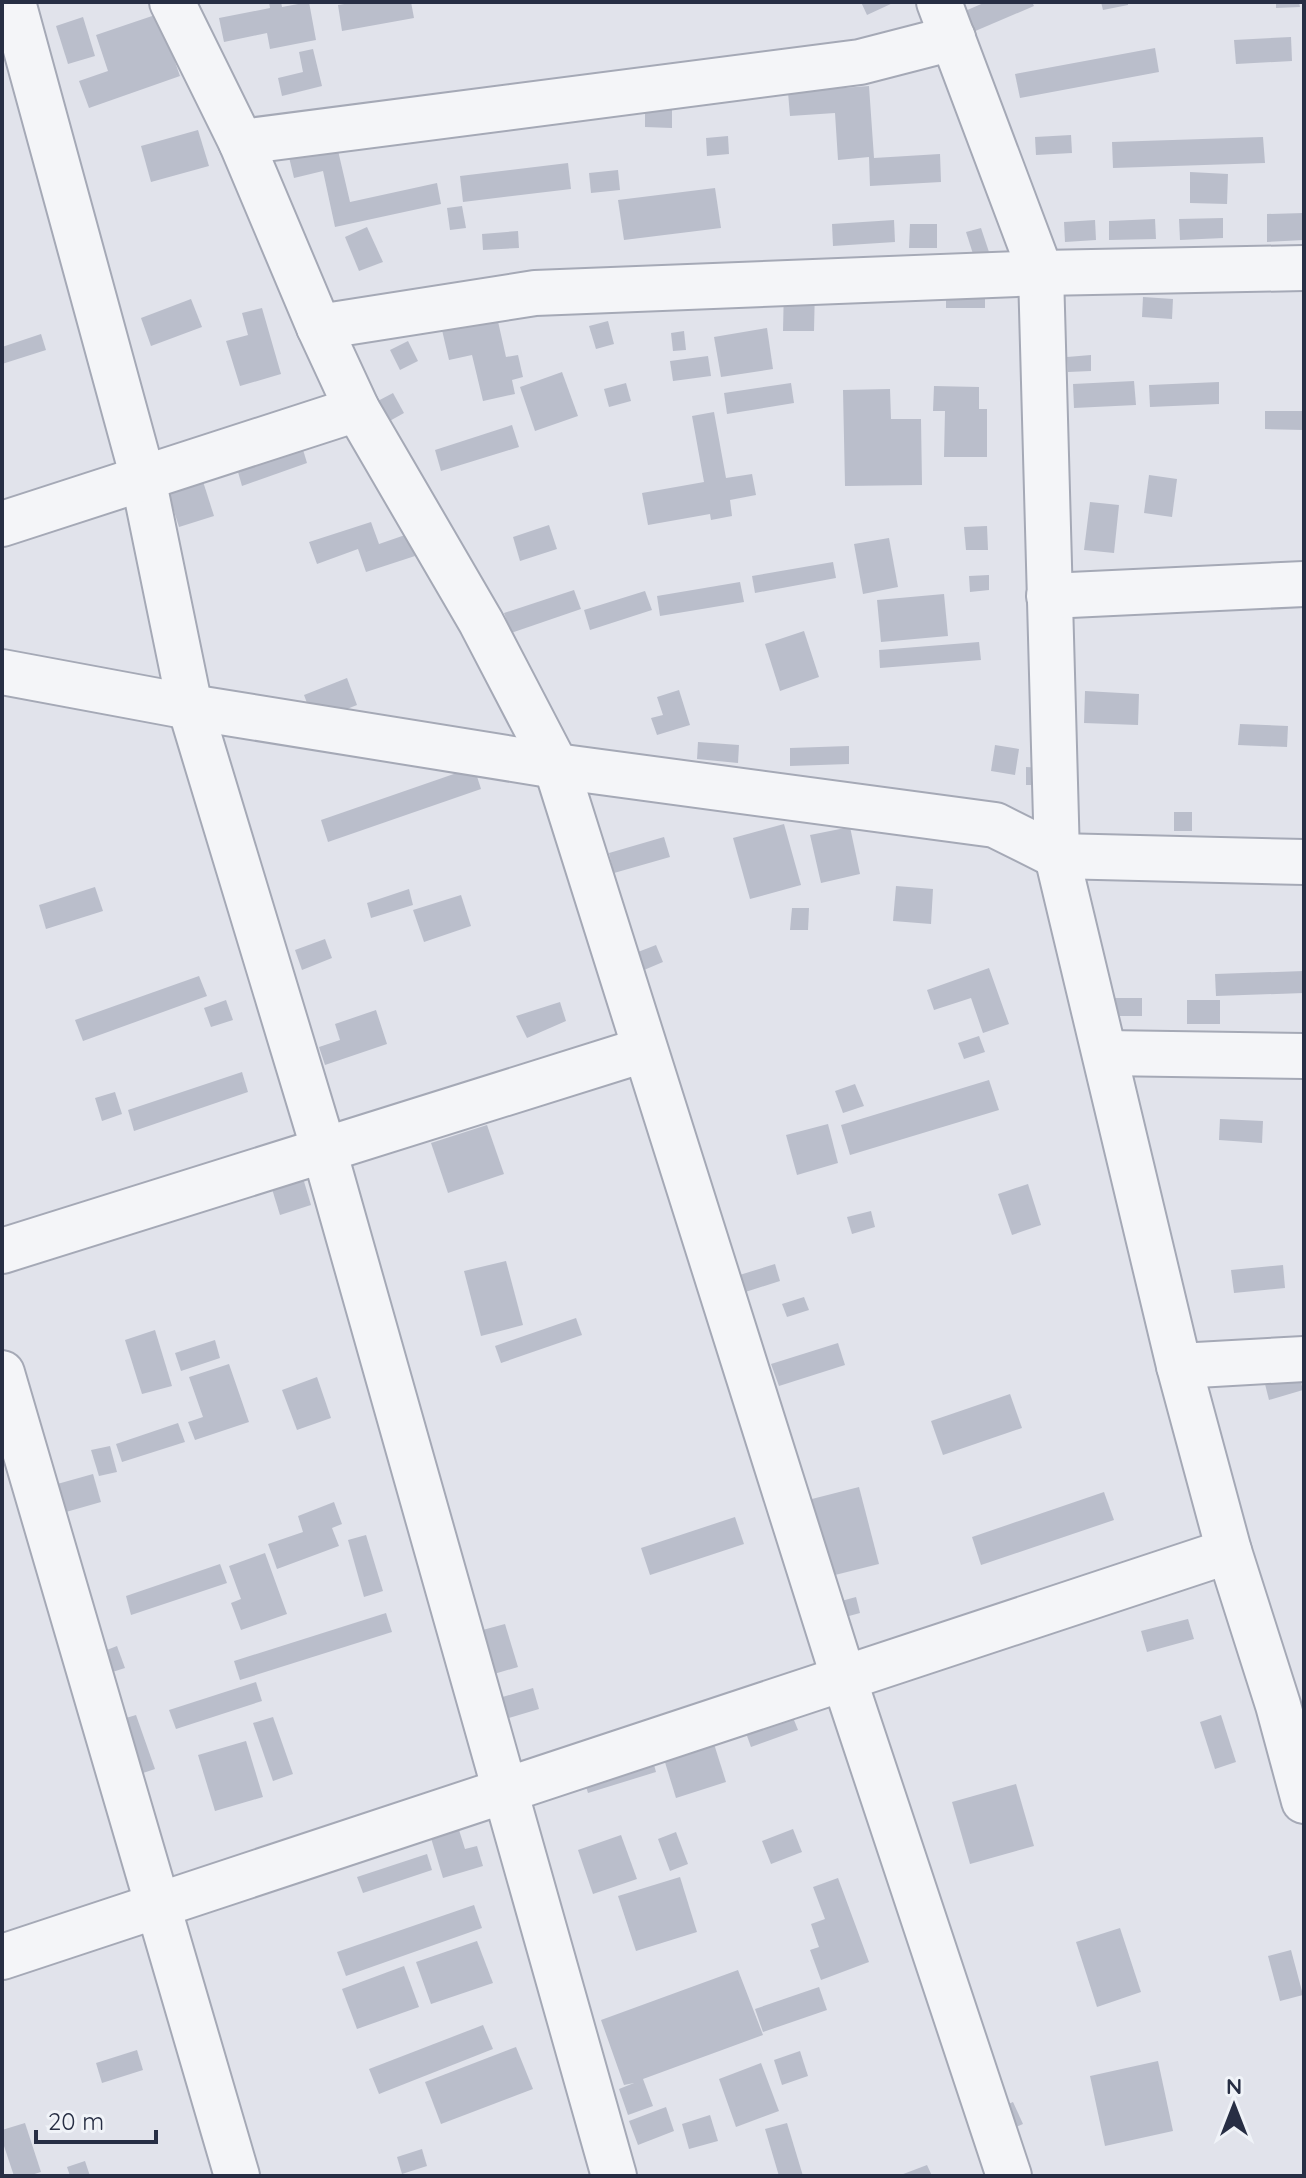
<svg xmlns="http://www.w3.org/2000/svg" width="1306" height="2178" font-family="Quicksand,sans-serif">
<rect width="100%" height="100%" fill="#e1e3eb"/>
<!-- building -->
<g fill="#babecb">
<path d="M 269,2 L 281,2 L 282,7 L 309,2 L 316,40 L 270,49 L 267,33 L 224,42 L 219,18 L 270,8 Z"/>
<path d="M 357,2 L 411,2 L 414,18 L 342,31 L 338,5 Z"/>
<path d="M 861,2 L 895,2 L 867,15 Z"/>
<path d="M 986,2 L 1032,2 L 1034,6 L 966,35 L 958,14 Z"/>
<path d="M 1101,2 L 1128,2 L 1128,5 L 1103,10 Z"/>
<path d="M 1276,2 L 1299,2 L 1300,7 L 1276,8 Z"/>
<path d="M 158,14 L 180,76 L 89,108 L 79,81 L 108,71 L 96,35 Z"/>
<path d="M 83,17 L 95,56 L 68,64 L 56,26 Z"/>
<path d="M 1291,37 L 1292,61 L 1236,64 L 1234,40 Z"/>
<path d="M 1155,48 L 1159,72 L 1020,98 L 1015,74 Z"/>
<path d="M 313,49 L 322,86 L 282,96 L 278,78 L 303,72 L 299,52 Z"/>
<path d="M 869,86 L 874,158 L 940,154 L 941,182 L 870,186 L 869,157 L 838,160 L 835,113 L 790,116 L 788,92 Z"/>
<path d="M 645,107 L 672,107 L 672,128 L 645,127 Z"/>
<path d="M 198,130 L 209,166 L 151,182 L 141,146 Z"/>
<path d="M 1071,135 L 1072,153 L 1036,155 L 1035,137 Z"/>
<path d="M 728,136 L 729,154 L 707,156 L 706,138 Z"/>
<path d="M 1263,137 L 1265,163 L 1113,168 L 1112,142 Z"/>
<path d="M 336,142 L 350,202 L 437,183 L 441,204 L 335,227 L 323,171 L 294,178 L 288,153 Z"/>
<path d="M 568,163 L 571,189 L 463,202 L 460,176 Z"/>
<path d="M 618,170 L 620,190 L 591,193 L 589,173 Z"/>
<path d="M 1190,172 L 1228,174 L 1227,204 L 1190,203 Z"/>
<path d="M 715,188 L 721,228 L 624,240 L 618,200 Z"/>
<path d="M 462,206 L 466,228 L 450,230 L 447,208 Z"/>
<path d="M 1304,213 L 1304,240 L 1267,242 L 1267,214 Z"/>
<path d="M 1223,218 L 1223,238 L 1180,240 L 1179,219 Z"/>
<path d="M 1155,219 L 1156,239 L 1109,240 L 1109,221 Z"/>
<path d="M 894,220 L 895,242 L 833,246 L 832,224 Z"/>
<path d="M 1095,220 L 1096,240 L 1065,242 L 1064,222 Z"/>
<path d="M 910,224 L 937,224 L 937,248 L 909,248 Z"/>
<path d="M 367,227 L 383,262 L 359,271 L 345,237 Z"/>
<path d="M 981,228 L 989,252 L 974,257 L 966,232 Z"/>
<path d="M 518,231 L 519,248 L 483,250 L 482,234 Z"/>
<rect x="946" y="285" width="39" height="23"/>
<path d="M 784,286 L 815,286 L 814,331 L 783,331 Z"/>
<path d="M 1143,297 L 1173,299 L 1172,319 L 1142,317 Z"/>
<path d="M 191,299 L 202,327 L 151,346 L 141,318 Z"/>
<path d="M 262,308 L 281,374 L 240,386 L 226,341 L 248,335 L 242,313 Z"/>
<path d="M 497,317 L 506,357 L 518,355 L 523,377 L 512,380 L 515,394 L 483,401 L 472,355 L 449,360 L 442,330 Z"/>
<path d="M 608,321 L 614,344 L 596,349 L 589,326 Z"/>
<path d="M 767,328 L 773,369 L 721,377 L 714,337 Z"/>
<path d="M 684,331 L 686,350 L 673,351 L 671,333 Z"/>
<path d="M 41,334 L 46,350 L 2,364 L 2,347 Z"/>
<path d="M 408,341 L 418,361 L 400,370 L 390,350 Z"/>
<path d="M 1091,355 L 1091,371 L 1068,372 L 1067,357 Z"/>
<path d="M 708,356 L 711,376 L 673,381 L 670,361 Z"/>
<path d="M 562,372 L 578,416 L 535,431 L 520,387 Z"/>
<path d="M 1134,381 L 1136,405 L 1074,408 L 1073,384 Z"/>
<path d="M 1219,382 L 1219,404 L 1150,407 L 1149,385 Z"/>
<path d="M 626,383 L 631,401 L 609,407 L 604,389 Z"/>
<path d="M 791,383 L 794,403 L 727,414 L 724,393 Z"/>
<path d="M 934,386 L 979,387 L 979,409 L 987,409 L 987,457 L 944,457 L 945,411 L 933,411 Z"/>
<path d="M 890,389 L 891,419 L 921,419 L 922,485 L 845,486 L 843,390 Z"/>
<path d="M 393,393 L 404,413 L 386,423 L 374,403 Z"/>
<path d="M 1265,411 L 1304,411 L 1304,430 L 1265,429 Z"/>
<path d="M 714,412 L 726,478 L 752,474 L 756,495 L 730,500 L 732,516 L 711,520 L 710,514 L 648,525 L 642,493 L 704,482 L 692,416 Z"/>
<path d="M 512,425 L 519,447 L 441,471 L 435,450 Z"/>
<path d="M 301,443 L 307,463 L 242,486 L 236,465 Z"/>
<path d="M 200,472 L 214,516 L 179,527 L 165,482 Z"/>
<path d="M 1149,475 L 1177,479 L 1172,517 L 1144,513 Z"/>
<path d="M 1090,502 L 1119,505 L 1114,553 L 1084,550 Z"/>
<path d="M 371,522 L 379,544 L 408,534 L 415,556 L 366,572 L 358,549 L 317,564 L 309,542 Z"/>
<path d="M 549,525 L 557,549 L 520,561 L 513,537 Z"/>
<path d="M 987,526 L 988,550 L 966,550 L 964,527 Z"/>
<path d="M 889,538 L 898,587 L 863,594 L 854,544 Z"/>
<path d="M 833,562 L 836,578 L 755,593 L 752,576 Z"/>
<path d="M 989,575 L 989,590 L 970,592 L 969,576 Z"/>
<path d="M 740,582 L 744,602 L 660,616 L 657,596 Z"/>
<path d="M 574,590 L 581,609 L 511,633 L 504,613 Z"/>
<path d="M 645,591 L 652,610 L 590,630 L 584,610 Z"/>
<path d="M 944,594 L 948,636 L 881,642 L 877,600 Z"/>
<path d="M 804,631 L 819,677 L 780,691 L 765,644 Z"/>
<path d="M 979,642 L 981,660 L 880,668 L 879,650 Z"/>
<path d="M 347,678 L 357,705 L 314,722 L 304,695 Z"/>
<path d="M 679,690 L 690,725 L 657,735 L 651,718 L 663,715 L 657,697 Z"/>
<path d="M 1085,691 L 1139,694 L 1138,725 L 1084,723 Z"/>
<path d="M 1240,724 L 1288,726 L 1287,747 L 1238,745 Z"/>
<path d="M 698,742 L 739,745 L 738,763 L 697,759 Z"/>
<path d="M 995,745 L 1019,749 L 1015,775 L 991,771 Z"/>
<path d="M 849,746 L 849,764 L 790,766 L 790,748 Z"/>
<path d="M 474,767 L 481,789 L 328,842 L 321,820 Z"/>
<path d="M 1026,767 L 1044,768 L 1044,785 L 1026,785 Z"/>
<rect x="1174" y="812" width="18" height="19"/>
<path d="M 784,824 L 801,885 L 750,899 L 733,838 Z"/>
<path d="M 850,827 L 860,874 L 821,883 L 810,835 Z"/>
<path d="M 664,837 L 670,857 L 614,873 L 609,853 Z"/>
<path d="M 896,886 L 933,889 L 931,924 L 893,921 Z"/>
<path d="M 95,887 L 103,911 L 46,929 L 39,905 Z"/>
<path d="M 409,889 L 413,905 L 371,918 L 367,903 Z"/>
<path d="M 461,895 L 471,926 L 424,942 L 413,910 Z"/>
<path d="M 792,908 L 809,908 L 808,930 L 790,930 Z"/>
<path d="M 325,939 L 332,958 L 302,970 L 295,950 Z"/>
<path d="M 656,945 L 663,962 L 644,970 L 638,952 Z"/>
<path d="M 989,968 L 1009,1024 L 983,1033 L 971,998 L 934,1010 L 927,990 Z"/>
<path d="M 1304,971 L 1304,993 L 1216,996 L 1215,974 Z"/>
<path d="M 199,976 L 207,996 L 83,1041 L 75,1020 Z"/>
<rect x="1101" y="998" width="41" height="18"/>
<path d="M 226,1000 L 233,1020 L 211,1027 L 204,1008 Z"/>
<rect x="1187" y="1000" width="33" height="24"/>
<path d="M 560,1002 L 566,1021 L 527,1038 L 516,1016 Z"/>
<path d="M 376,1010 L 387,1044 L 325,1065 L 319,1047 L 340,1040 L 335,1024 Z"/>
<path d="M 979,1036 L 985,1052 L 964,1059 L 958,1043 Z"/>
<path d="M 242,1072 L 248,1092 L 134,1131 L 128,1110 Z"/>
<path d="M 989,1080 L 999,1110 L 850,1155 L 841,1125 Z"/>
<path d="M 855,1084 L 864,1106 L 843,1113 L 835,1091 Z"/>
<path d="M 115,1092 L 122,1114 L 102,1121 L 95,1098 Z"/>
<path d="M 1220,1119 L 1263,1121 L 1262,1143 L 1219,1140 Z"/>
<path d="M 828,1124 L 838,1163 L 797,1175 L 786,1135 Z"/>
<path d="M 487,1125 L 504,1174 L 448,1193 L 431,1143 Z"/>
<path d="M 303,1178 L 311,1205 L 280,1215 L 272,1189 Z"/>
<path d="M 1028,1184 L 1041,1225 L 1012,1235 L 998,1194 Z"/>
<path d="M 871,1211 L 875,1227 L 852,1234 L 847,1217 Z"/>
<path d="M 506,1261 L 523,1325 L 481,1336 L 464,1271 Z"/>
<path d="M 775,1264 L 780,1281 L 736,1295 L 730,1278 Z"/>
<path d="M 1283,1265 L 1285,1288 L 1234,1293 L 1231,1270 Z"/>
<path d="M 804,1297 L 809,1310 L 787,1317 L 782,1304 Z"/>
<path d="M 576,1318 L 582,1335 L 501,1363 L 495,1346 Z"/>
<path d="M 155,1330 L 172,1386 L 142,1394 L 125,1340 Z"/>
<path d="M 215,1340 L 220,1358 L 181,1371 L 175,1353 Z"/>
<path d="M 838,1343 L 845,1365 L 779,1386 L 771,1364 Z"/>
<path d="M 229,1364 L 249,1422 L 195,1440 L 188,1422 L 203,1417 L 189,1377 Z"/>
<path d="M 1298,1371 L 1303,1390 L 1269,1400 L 1264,1380 Z"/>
<path d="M 317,1377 L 331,1418 L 297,1430 L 282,1390 Z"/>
<path d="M 1010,1394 L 1022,1428 L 943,1455 L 931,1421 Z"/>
<path d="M 178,1423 L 185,1442 L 122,1462 L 116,1444 Z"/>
<path d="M 110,1446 L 117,1472 L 99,1476 L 91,1450 Z"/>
<path d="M 93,1474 L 101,1502 L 52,1516 L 43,1488 Z"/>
<path d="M 859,1487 L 879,1564 L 827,1577 L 808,1500 Z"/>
<path d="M 1104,1492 L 1114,1520 L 981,1565 L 972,1537 Z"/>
<path d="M 334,1502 L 342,1524 L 332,1528 L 339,1546 L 277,1569 L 268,1544 L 303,1532 L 298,1516 Z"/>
<path d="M 735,1517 L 744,1544 L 650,1575 L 641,1548 Z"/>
<path d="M 366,1535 L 383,1591 L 364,1597 L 348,1540 Z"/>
<path d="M 265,1553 L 287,1614 L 241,1630 L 231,1603 L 241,1599 L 229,1566 Z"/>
<path d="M 220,1564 L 227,1583 L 131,1615 L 126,1596 Z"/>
<path d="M 856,1597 L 860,1613 L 838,1619 L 834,1603 Z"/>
<path d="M 386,1613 L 392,1632 L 240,1680 L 234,1661 Z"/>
<path d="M 1188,1619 L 1194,1639 L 1147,1652 L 1141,1631 Z"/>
<path d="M 505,1624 L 518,1667 L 477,1679 L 464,1635 Z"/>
<path d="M 117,1646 L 125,1668 L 106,1674 L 99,1653 Z"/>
<path d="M 256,1682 L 262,1701 L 176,1729 L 169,1710 Z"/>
<path d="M 533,1688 L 539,1709 L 495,1722 L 489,1701 Z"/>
<path d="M 788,1705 L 798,1730 L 751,1747 L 742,1722 Z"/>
<path d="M 136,1715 L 155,1769 L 134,1776 L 116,1721 Z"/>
<path d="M 1221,1715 L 1236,1762 L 1215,1769 L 1200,1722 Z"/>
<path d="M 273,1717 L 293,1774 L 273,1781 L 253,1723 Z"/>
<path d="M 710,1731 L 726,1782 L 676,1798 L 660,1746 Z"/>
<path d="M 246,1741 L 263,1797 L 215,1811 L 198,1755 Z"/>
<path d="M 649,1747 L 656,1772 L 588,1793 L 580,1768 Z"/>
<path d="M 1016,1784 L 1034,1846 L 970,1864 L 952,1802 Z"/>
<path d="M 793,1829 L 802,1852 L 771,1864 L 762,1841 Z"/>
<path d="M 459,1830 L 465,1849 L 477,1846 L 483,1866 L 443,1878 L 431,1838 Z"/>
<path d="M 676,1832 L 688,1864 L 670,1871 L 658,1839 Z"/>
<path d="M 621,1835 L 637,1879 L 593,1894 L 578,1850 Z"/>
<path d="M 427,1854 L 432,1870 L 363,1893 L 357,1877 Z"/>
<path d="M 680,1877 L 697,1932 L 636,1951 L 618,1896 Z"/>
<path d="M 838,1878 L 869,1962 L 821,1980 L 810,1950 L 819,1947 L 811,1924 L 825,1919 L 813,1887 Z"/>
<path d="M 474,1905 L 482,1928 L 346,1976 L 337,1952 Z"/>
<path d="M 1120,1928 L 1141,1992 L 1097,2007 L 1076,1942 Z"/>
<path d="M 477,1941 L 493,1983 L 431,2004 L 416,1962 Z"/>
<path d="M 1291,1950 L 1303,1995 L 1280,2001 L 1268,1956 Z"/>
<path d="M 404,1966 L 419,2007 L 357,2029 L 342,1989 Z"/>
<path d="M 738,1970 L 763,2035 L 643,2079 L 653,2106 L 628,2115 L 619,2089 L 634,2083 L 624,2085 L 601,2020 Z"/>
<path d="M 819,1987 L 827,2010 L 763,2032 L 755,2009 Z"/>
<path d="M 483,2025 L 493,2049 L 379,2094 L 369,2069 Z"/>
<path d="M 516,2047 L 533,2089 L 441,2124 L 425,2082 Z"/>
<path d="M 137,2050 L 143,2070 L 102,2083 L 96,2063 Z"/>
<path d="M 800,2051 L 808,2076 L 782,2085 L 774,2060 Z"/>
<path d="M 1158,2061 L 1173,2131 L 1105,2146 L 1090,2076 Z"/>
<path d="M 761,2063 L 779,2111 L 736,2127 L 719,2079 Z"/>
<path d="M 1013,2102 L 1023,2124 L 999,2134 L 989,2112 Z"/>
<path d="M 666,2107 L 674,2131 L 638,2145 L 629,2121 Z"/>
<path d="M 710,2115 L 718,2141 L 689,2149 L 682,2124 Z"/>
<path d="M 25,2123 L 41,2172 L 28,2176 L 14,2176 L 2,2140 L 2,2130 Z"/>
<path d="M 787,2123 L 803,2176 L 779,2176 L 765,2129 Z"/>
<path d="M 422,2149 L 427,2166 L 402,2174 L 397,2157 Z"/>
<path d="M 85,2161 L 90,2176 L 70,2176 L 67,2167 Z"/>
<path d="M 927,2165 L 932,2176 L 898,2176 Z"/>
</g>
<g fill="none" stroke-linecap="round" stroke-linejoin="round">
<!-- minor casing -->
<g stroke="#a5a9b6" stroke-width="48">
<g id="minor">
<path d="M 13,2 L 143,478 L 190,707 L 324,1150 L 614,2176"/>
<path d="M 172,2 L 241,142 L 319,327 L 357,409 L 481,622 L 556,766 L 844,1679 L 1009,2176"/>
<path d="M 939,2 L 1041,273 L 1057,856"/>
<path d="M 241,142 L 860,62 L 953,38"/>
<path d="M 319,327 L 535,293 L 1041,273 L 1304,268"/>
<path d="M 2,524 L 357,409"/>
<path d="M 1049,596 L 1304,584"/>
<path d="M 2,672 L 190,707 L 556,766 L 995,825 L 1057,856 L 1304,862"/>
<path d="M 1105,1053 L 1304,1056"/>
<path d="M 2,1251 L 643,1050"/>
<path d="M 1179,1366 L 1304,1359"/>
<path d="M 2,1373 L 237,2176"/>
</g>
</g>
<!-- tertiary casing -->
<g stroke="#a5a9b6" stroke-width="48">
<g id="tertiary">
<path d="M 1057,856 L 1179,1366 L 1229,1551 L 1278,1705 L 1304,1801"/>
<path d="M 2,1957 L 1229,1551"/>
</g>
</g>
<!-- minor -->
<use href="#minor" stroke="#f4f5f8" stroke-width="44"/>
<!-- tertiary -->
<use href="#tertiary" stroke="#f4f5f8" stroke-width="44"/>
</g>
<!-- border -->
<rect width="1306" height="2178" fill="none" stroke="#272e44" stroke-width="8"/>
<!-- north arrow -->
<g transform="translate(1234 2106)" stroke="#f0f3f8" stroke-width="6" paint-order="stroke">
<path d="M0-6L14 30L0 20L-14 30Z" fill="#272e44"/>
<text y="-12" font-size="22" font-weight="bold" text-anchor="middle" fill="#272e44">N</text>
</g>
<!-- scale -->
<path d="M36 2130v12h120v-12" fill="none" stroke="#272e44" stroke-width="4"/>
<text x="48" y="2130" font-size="24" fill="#272e44" stroke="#f0f3f8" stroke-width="6" paint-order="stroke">20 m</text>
</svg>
